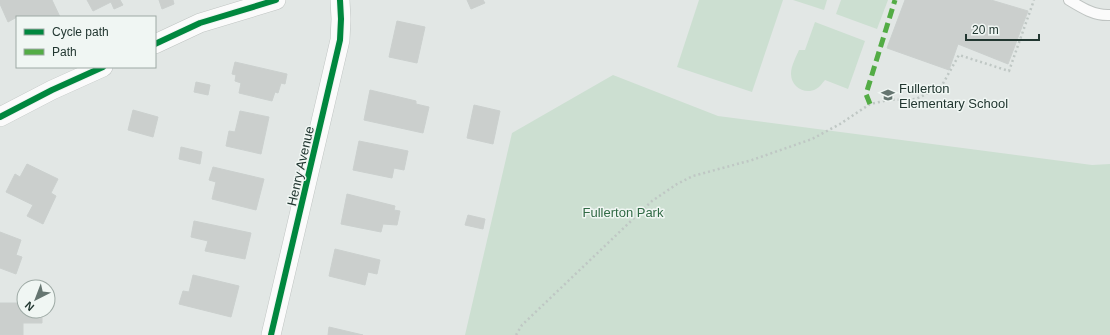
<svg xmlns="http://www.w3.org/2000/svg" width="1110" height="335" font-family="Arial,sans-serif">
<rect width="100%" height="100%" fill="#e2e7e5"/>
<!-- green -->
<g fill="#ccdfd1">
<path d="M 699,0 L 783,0 L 752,92 L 677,67 Z"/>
<path d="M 793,0 L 827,0 L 824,10 Z"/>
<path d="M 841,0 L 888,0 L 877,29 L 836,14 Z"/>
<path d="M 815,22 L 865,41 L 848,89 L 825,80 C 822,83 820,87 816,89 C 805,95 791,87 791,74 C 791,66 796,57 799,50 L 805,50 Z"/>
<path d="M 613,75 L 718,116 L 1092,165 L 1110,164 L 1110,335 L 465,335 L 512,133 Z"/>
</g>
<!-- building -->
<g fill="#cbcfcd" stroke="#cbd0ce">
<path d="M 0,0 L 52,0 L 60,17 L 17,17 L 8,22 L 0,4 Z"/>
<path d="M 87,0 L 120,0 L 123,5 L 114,9 L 111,2 L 93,11 Z"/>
<path d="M 159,0 L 173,0 L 174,4 L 162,9 Z"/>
<path d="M 467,0 L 483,0 L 485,3 L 471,9 Z"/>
<path d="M 905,0 L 991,0 L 1028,11 L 1008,64 L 958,44 L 949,70 L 887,48 Z"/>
<path d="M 397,21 L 425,27 L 417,63 L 389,57 Z"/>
<path d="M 235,62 L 287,74 L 285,84 L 281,83 L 278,93 L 275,92 L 272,101 L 239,93 L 241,83 L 235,81 L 236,75 L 232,74 Z"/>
<path d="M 196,82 L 210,85 L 208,95 L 194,92 Z"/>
<path d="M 370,90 L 416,101 L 416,104 L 429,107 L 423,133 L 364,120 Z"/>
<path d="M 474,105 L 500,111 L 493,144 L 467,138 Z"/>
<path d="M 133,110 L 158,117 L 153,137 L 128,130 Z"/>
<path d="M 240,111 L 269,117 L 261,154 L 226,146 L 229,131 L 235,132 Z"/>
<path d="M 359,141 L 408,151 L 404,170 L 394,168 L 392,178 L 353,170 Z"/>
<path d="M 181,147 L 202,152 L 200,164 L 179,159 Z"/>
<path d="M 27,164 L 58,179 L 51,193 L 56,196 L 43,224 L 27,216 L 33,205 L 6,192 L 15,174 L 20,177 Z"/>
<path d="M 213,167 L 264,179 L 256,210 L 212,199 L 216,182 L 209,180 Z"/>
<path d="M 347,194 L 395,206 L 394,210 L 400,211 L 397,225 L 383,224 L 381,232 L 341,224 Z"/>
<path d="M 468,215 L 485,219 L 483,229 L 465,225 Z"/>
<path d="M 194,221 L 251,233 L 245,259 L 205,251 L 208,241 L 191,237 Z"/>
<path d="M 0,232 L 21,240 L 16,255 L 22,257 L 16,274 L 0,268 Z"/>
<path d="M 335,249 L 380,260 L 377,274 L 368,272 L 365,285 L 329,276 Z"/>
<path d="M 193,275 L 239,286 L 231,317 L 179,304 L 183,291 L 189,292 Z"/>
<path d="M 0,303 L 24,303 L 24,311 L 42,311 L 42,323 L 23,323 L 23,335 L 0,335 Z"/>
<path d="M 329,327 L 363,335 L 328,335 Z"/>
</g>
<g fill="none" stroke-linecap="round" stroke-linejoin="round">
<!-- service casing -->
<g stroke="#bfc4c2" stroke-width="12">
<path id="service" d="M 1069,0 C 1082,8 1095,16 1110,15"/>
</g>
<!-- minor casing -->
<g stroke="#bfc4c2" stroke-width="20">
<g id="minor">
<path d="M 155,44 L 200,23 L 276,0"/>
<path d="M 0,117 L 52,90 L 103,67"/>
<path d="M 271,335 L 340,40 L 341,19 L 340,0"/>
</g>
</g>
<!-- path -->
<path stroke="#bfc7c4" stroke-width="2.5" stroke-dasharray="2 3" stroke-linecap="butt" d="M 516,335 L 522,325 L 652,201 L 677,184 L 693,176 L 752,160 L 812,139 L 840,124 L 870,104 L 889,100 L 916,99 L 941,87 L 959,55 L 1009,71 L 1034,0"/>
<!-- service -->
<use href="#service" stroke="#fbfbfb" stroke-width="10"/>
<!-- minor -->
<use href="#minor" stroke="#fbfbfb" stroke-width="19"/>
<!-- quiet -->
<path stroke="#53ac45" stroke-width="5" stroke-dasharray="10 5" stroke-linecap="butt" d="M 870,104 L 866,94 L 895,0"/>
<!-- cycleway casing -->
<g stroke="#f0f6f3" stroke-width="8">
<g id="cycleway">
<path d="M 155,44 L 200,23 L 276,0"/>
<path d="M 0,117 L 52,90 L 103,67"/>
<path d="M 271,335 L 340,40 L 341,19 L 340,0"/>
</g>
</g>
<!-- cycleway -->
<use href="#cycleway" stroke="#00873e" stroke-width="6"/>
</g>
<!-- icons -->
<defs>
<g id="school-bare" transform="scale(1.08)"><path d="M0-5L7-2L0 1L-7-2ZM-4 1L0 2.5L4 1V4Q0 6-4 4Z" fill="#657570" stroke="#f0f6f3" stroke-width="2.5" paint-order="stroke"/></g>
</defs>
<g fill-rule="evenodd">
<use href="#school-bare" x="888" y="95"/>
</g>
<g text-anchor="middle" stroke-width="3" stroke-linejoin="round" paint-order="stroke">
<!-- poi labels -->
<g font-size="13" fill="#223731" stroke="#f0f6f3" text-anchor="start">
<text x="899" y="93">Fullerton<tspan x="899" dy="15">Elementary School</tspan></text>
</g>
<!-- street labels -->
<g font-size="13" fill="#223731" stroke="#f0f6f3">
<text transform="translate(300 166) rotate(-77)" y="5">Henry Avenue</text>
</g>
<!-- park labels -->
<g font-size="13" fill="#316a45" stroke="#f0f6f3">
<text x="623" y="217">Fullerton Park</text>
</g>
</g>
<!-- legend -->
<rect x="16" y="16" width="140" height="52" fill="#f0f6f3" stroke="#9eaaa5"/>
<rect x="24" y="29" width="20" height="6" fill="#00873e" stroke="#9eaaa5"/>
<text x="52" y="36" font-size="12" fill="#223731">Cycle path</text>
<rect x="24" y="49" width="20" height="6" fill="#53ac45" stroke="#9eaaa5"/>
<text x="52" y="56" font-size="12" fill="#223731">Path</text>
<!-- north arrow -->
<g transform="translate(36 299) rotate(222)"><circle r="19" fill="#f0f6f3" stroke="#9eaaa5"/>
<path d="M0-3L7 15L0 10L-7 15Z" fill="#657570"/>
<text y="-6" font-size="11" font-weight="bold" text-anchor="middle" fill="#223731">N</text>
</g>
<!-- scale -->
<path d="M966 34v6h73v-6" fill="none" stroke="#223731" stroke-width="2"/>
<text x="972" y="34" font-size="12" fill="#223731" stroke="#f0f6f3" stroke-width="3" paint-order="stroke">20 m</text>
</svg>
